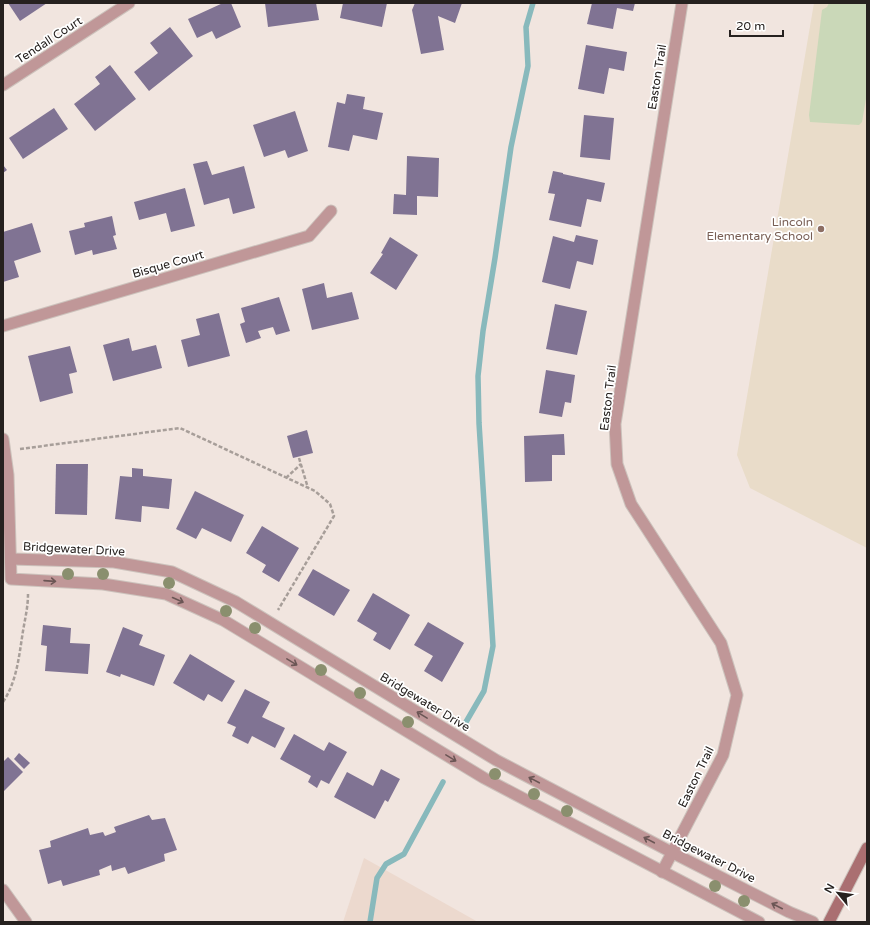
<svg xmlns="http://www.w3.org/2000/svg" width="870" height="925" font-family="'Varela Round',sans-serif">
<rect width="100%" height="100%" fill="#f1e5df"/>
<!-- built -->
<path fill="#ecd9ce" d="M 364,858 L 478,922 L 343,922 Z"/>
<!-- education -->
<path fill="#e9dcc9" d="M 814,3 L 867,3 L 867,548 L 750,488 L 737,455 Z"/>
<!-- green -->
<path fill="#cad8b8" d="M 829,3 L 867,3 L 867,93 L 862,122 L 859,125 L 810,122 L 809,115 L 822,10 L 827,7 Z"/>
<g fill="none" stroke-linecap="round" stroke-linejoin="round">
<!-- stream -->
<g stroke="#88b9bc" stroke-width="5.5">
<path d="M 466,722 L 484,691 L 493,646 L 479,423 L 478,376 L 483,331 L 495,258 L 511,147 L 528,66 L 526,27 L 533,3"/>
<path d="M 370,922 L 377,878 L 386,864 L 404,854 L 443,782"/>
</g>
</g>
<!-- building -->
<g fill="#807393">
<path d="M 8,3 L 47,3 L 20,21 Z"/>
<path d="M 223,3 L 231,3 L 241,27 L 216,39 L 212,31 L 197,38 L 188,19 Z"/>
<path d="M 265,3 L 316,3 L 319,20 L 268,27 Z"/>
<path d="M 343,3 L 387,3 L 382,27 L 340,18 Z"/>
<path d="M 415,3 L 462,3 L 455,23 L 438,16 L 444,50 L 421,54 L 412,10 Z"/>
<path d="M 592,3 L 635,3 L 633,11 L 617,8 L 613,29 L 587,24 Z"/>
<path d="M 170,27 L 193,56 L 149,91 L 134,72 L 158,53 L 150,43 Z"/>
<path d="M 586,45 L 627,52 L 624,71 L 609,68 L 604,94 L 578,89 Z"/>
<path d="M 110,65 L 136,99 L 95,131 L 74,104 L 100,84 L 95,77 Z"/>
<path d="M 347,94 L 365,97 L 363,109 L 383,113 L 377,140 L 353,135 L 349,151 L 328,147 L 337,102 L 345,104 Z"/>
<path d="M 54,108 L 68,129 L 23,159 L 9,138 Z"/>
<path d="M 295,111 L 308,151 L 288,158 L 285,150 L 264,157 L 253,125 Z"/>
<path d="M 584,115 L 614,118 L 610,160 L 580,157 Z"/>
<path d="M 407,156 L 439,158 L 438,197 L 417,196 L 417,215 L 393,214 L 394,194 L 406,195 Z"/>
<path d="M 207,161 L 212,175 L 244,166 L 255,208 L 233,214 L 229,198 L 204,205 L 193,164 Z"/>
<path d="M 3,165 L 7,170 L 3,173 Z"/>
<path d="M 553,171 L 563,173 L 563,174 L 605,183 L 601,202 L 587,199 L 581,227 L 549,220 L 555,194 L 548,193 Z"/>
<path d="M 185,188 L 195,226 L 171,232 L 166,213 L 139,220 L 134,202 Z"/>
<path d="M 112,216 L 116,235 L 113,236 L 117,249 L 93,255 L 92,250 L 75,255 L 69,231 L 85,227 L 84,223 Z"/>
<path d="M 32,223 L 41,252 L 14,261 L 19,277 L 3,282 L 3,232 Z"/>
<path d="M 576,235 L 598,240 L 593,265 L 577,261 L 570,289 L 542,282 L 553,236 L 574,242 Z"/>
<path d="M 390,237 L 418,255 L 396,290 L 370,273 L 383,254 L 381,253 Z"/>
<path d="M 324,283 L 327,298 L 352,292 L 359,319 L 312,330 L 302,289 Z"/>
<path d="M 279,297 L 290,331 L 276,335 L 273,327 L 258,331 L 261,338 L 246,343 L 240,324 L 245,322 L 241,308 Z"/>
<path d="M 555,304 L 587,311 L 577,355 L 546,349 Z"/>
<path d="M 219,313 L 230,356 L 188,367 L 181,340 L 200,335 L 196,319 Z"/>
<path d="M 129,338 L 132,351 L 156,345 L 162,368 L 113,381 L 103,345 Z"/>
<path d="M 70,346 L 77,372 L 69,374 L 73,393 L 40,402 L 28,356 Z"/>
<path d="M 546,370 L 575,375 L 571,403 L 565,402 L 562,417 L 539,413 Z"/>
<path d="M 307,430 L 313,453 L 293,458 L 287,436 Z"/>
<path d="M 564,434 L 565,455 L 552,455 L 552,481 L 525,482 L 524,436 Z"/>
<path d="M 56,464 L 88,464 L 87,515 L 55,514 Z"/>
<path d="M 132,468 L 143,469 L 143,476 L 172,479 L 169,509 L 142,506 L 141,522 L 115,519 L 120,476 L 132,477 Z"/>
<path d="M 195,491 L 244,515 L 231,542 L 202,528 L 196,539 L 176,529 Z"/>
<path d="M 262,526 L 299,548 L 279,582 L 262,572 L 266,565 L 246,553 Z"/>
<path d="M 313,569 L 350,590 L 334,616 L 298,595 Z"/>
<path d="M 373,593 L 410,615 L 390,650 L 373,640 L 377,633 L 357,621 Z"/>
<path d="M 428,622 L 464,643 L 442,682 L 424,671 L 433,656 L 414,645 Z"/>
<path d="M 43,625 L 71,628 L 70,643 L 90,644 L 88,674 L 45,671 L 47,646 L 41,645 Z"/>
<path d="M 123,627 L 143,635 L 139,645 L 165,655 L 154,686 L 121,674 L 120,677 L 106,672 Z"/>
<path d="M 190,654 L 235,681 L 222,702 L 208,694 L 204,701 L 173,683 Z"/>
<path d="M 245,689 L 270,702 L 262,717 L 285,728 L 275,748 L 252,736 L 248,744 L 232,736 L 236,727 L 227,723 Z"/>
<path d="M 294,734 L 324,751 L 329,742 L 347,752 L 329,784 L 321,780 L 317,788 L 308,782 L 311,776 L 280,759 Z"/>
<path d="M 19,753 L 30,763 L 24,769 L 14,759 Z"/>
<path d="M 8,757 L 23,772 L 3,792 L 3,762 Z"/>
<path d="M 381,769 L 400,779 L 388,802 L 385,800 L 375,819 L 334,797 L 347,772 L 373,786 Z"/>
<path d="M 149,815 L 152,820 L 165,818 L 177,850 L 164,854 L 165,861 L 128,874 L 125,867 L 112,871 L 111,865 L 99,870 L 100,875 L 63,886 L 61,880 L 48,884 L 39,850 L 51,847 L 50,841 L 88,828 L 90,835 L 103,832 L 105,836 L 116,832 L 114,827 Z"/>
</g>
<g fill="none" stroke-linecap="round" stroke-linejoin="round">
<!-- minor casing -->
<g stroke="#ccc2bc" stroke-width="13">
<g id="minor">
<path d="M 3,85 L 129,3"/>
<path d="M 3,326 L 309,236 L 331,211"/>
<path d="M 3,439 L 8,475 L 11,579 L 103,584 L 166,594 L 223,620 L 484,778 L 759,922"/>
<path d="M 11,559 L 114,562 L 172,572 L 236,602 L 496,760 L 673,853 L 789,912 L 813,922"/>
<path d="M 662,872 L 723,755 L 737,695 L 721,643 L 631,504 L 617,464 L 615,424 L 682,3"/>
<path d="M 3,890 L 26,922"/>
</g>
</g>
<!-- secondary casing -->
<g stroke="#ccc2bc" stroke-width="13">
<path id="secondary" d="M 829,922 L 867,848"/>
</g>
<!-- path -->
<g stroke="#a79e99" stroke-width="2.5" stroke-dasharray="4 2" stroke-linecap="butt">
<path d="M 20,449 L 180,428 L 315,491 L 330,504 L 334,516 L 278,610"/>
<path d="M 299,458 L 308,488"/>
<path d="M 286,478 L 301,464"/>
<path d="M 3,702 C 17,681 19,656 23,631 C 25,619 28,607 28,594"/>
</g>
<!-- minor -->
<use href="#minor" stroke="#c09798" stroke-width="11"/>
<!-- secondary -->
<use href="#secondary" stroke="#aa6f71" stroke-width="11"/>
</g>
<!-- trees -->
<g fill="#8a8f6e">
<circle cx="68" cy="574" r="6"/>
<circle cx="103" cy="574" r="6"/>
<circle cx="169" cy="583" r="6"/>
<circle cx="226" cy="611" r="6"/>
<circle cx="255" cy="628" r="6"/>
<circle cx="321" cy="670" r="6"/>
<circle cx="360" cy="693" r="6"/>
<circle cx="408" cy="722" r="6"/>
<circle cx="495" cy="774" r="6"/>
<circle cx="534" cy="794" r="6"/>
<circle cx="567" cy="811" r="6"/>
<circle cx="715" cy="886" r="6"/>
<circle cx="744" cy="901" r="6"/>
</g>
<!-- one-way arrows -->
<defs><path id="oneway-shaft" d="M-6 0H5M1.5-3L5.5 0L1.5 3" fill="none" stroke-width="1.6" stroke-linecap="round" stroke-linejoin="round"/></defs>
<g stroke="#6b5655">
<use href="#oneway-shaft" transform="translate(50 581) rotate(4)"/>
<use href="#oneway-shaft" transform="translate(178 600) rotate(24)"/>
<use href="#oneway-shaft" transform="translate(292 662) rotate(31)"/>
<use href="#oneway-shaft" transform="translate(422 715) rotate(-149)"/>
<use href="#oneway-shaft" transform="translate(451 758) rotate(31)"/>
<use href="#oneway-shaft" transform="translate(534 780) rotate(-152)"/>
<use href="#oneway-shaft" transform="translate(649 840) rotate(-152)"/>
<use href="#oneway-shaft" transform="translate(777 906) rotate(-153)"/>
</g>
<!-- markers -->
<circle fill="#8d6e63" stroke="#fff" stroke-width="1.5" cx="821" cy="229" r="4"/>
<g text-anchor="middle" stroke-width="3.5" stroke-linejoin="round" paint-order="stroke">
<!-- street labels -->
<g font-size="12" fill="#26211f" stroke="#fff">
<text transform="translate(49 40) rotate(-33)" y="4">Tendall Court</text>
<text transform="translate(657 77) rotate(-81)" y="4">Easton Trail</text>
<text transform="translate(168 264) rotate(-16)" y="4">Bisque Court</text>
<text transform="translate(608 398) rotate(-83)" y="4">Easton Trail</text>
<text transform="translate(74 549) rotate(3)" y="4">Bridgewater Drive</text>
<text transform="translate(425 702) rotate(31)" y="4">Bridgewater Drive</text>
<text transform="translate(696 777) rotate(-64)" y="4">Easton Trail</text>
<text transform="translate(709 856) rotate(27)" y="4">Bridgewater Drive</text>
</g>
<!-- education labels -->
<g font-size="12" fill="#785e54" stroke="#fff" text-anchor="end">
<text x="813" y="226">Lincoln<tspan x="813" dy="14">Elementary School</tspan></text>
</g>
</g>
<!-- border -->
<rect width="870" height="925" fill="none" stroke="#26211f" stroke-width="8"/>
<!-- north arrow -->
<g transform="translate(838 893) rotate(299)" stroke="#ffffff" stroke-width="3" paint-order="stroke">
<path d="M0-3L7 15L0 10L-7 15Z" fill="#26211f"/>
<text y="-6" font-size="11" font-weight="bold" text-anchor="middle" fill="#26211f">N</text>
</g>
<!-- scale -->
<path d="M730 30v6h53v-6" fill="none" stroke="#26211f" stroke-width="2"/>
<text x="736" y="30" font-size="12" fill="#26211f" stroke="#ffffff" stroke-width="3" paint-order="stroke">20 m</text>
</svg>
